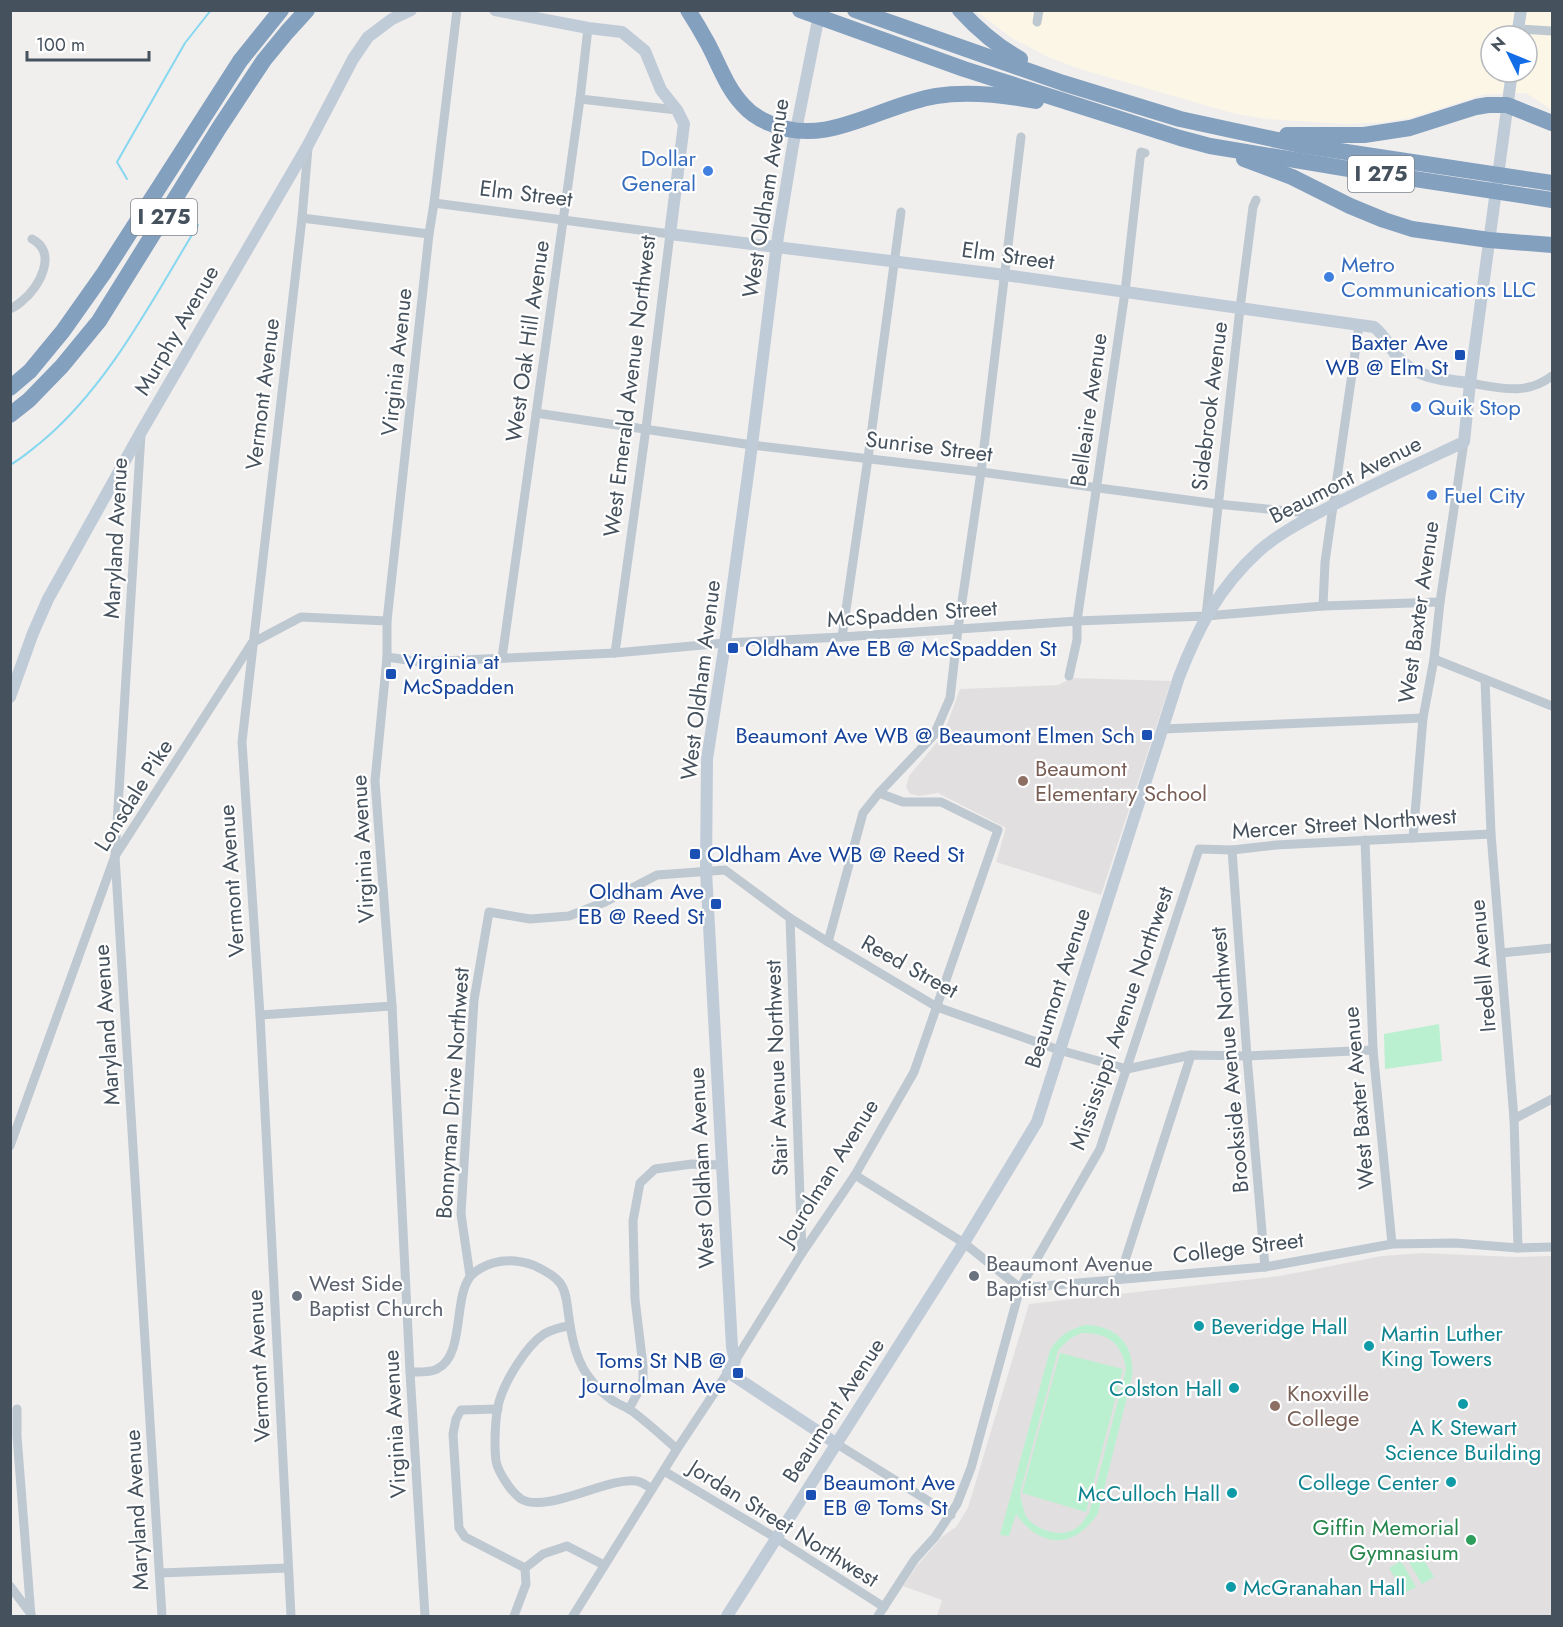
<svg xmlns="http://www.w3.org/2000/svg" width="1563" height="1627" font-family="Jost,sans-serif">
<rect width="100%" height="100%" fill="#f1eeee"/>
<!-- commercial -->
<path fill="#fcf6e6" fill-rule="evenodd" d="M 976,11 L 1552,11 L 1552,110 L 1526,93 L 1493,94 L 1482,95 L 1410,118 L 1384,122 L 1347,124 L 1266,119 L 1232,113 L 1080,69 L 1048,57 L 1012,38 ZM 1491,36 L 1527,36 L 1527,72 L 1491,72 Z"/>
<!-- education -->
<g fill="#e2dfe0">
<path d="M 1072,678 L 1171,681 L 1101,895 L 996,862 L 1006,828 L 938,793 L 919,796 L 910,794 L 906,787 L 909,776 L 943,735 L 960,689 L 1058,685 Z"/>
<path d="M 1422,1253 L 1515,1257 L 1552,1256 L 1552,1616 L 937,1616 L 942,1600 L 903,1586 L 919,1563 L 943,1536 L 956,1527 L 968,1508 L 1029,1304 L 1280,1276 L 1382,1256 Z"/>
</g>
<!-- green -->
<g fill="#baf0d0" fill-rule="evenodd">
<path d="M 1439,1024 L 1442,1061 L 1385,1069 L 1384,1034 Z"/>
<path d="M 1085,1325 C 1117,1326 1135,1344 1132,1377 L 1098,1513 C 1074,1550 1040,1548 1016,1514 L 1009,1536 L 1000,1535 L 1050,1350 C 1059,1336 1069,1329 1085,1325 ZM 1082,1333 C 1108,1333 1122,1343 1126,1369 L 1089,1513 C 1084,1520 1080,1527 1073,1530 C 1059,1538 1034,1529 1026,1516 C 1023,1509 1021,1500 1020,1493 L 1058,1351 C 1065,1342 1071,1337 1082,1333 Z"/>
<path d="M 1060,1353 L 1123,1369 L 1086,1512 L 1022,1493 Z"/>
<path d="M 1419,1552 L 1434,1577 L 1422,1584 L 1407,1559 Z"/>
<path d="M 1401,1561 L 1416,1587 L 1404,1593 L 1389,1568 Z"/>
</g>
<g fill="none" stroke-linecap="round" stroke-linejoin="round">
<!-- stream -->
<g stroke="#85d8ef" stroke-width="2">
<path d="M 127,179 L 117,162 L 185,43 L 211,10"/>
<path d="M 10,465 C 21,459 30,451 40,443 C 108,387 152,300 198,225"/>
</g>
<!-- street -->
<g stroke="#bec8d1" stroke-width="9">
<path d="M 1037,22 L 1039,10"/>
<path d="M 1518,29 L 1552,31"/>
<path d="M 580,99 L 677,110"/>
<path d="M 434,203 L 670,234 L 646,428 L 615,653"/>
<path d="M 302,218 L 429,234"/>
<path d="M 10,309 C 14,307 19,304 22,301 C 40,287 58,252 32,239"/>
<path d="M 1470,383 C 1500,388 1526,396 1552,376"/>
<path d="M 536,413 L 752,445 L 981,472 L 1217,504 L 1317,514"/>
<path d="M 141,434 L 115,856 L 162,1616"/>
<path d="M 1323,606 L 1325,562 L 1359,325"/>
<path d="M 1206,616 L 1240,308 L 1253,207 L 1256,200"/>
<path d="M 842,637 L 868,458 L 901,212"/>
<path d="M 387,657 L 421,662 L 615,653 L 725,643 L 842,637 L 1077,621 L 1206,616 L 1323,606 L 1440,602"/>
<path d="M 502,658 L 580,99 L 588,28"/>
<path d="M 1434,659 L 1552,706"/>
<path d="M 1069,676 L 1077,640 L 1077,621 L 1125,292 L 1140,159 L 1141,152 L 1145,153"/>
<path d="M 1485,680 L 1491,834 L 1514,1119 L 1518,1248"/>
<path d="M 1163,729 L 1423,718"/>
<path d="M 1413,838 L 1423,718 L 1434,659 L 1440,602 L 1464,442"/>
<path d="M 1365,840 L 1373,1050 L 1392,1244"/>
<path d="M 1232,850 L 1247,1056 L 1265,1267"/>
<path d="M 790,918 L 802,1253"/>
<path d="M 828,942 L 863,813 L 879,793 L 934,735 L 950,698 L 958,629 L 981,472 L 1021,137"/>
<path d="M 1501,953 L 1552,948"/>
<path d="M 260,1015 L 392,1006"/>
<path d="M 1514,1119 L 1552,1099"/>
<path d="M 10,1146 L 115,856 L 252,643 L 301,617 L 387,621"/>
<path d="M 855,1175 L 964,1243 L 1020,1288 L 1265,1267 L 1392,1244 L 1455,1243 L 1518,1248 L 1552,1247"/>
<path d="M 470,1276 L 461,1214 L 474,1000 L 489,912 L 530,919 L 569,916 L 605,902 L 657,875 L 725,870 L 790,918 L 828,942 L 937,1007 L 1059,1050 L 1127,1069 L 1191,1055 L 1247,1056 L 1373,1050"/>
<path d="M 1119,1279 L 1191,1055"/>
<path d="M 570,1326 C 560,1327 553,1329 544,1334 C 526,1346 505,1381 499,1402 C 495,1417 494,1445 496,1461 C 498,1472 511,1492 521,1499 C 546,1514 608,1477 636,1481 C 643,1482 647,1486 652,1489"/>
<path d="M 735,1361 L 802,1253 L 855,1175 L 914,1072 L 998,830 L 941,802 L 903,802 L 879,793"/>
<path d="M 410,1372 C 419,1372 429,1373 437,1369 C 465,1356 453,1299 470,1277 C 474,1271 486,1265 493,1263 C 507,1259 519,1260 533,1265 C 542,1269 554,1275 560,1283 C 567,1292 567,1306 569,1318 C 572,1340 577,1364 592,1381 C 597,1388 605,1395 612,1400 C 618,1404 626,1407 632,1411 C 648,1423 662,1436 677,1449"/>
<path d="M 17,1409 L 17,1436 L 31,1616"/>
<path d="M 498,1409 L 461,1410 L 456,1419 L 453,1434 L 459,1528 L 465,1537 L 525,1568"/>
<path d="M 629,1409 L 637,1394 L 643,1381 L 643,1366 L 635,1299 L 633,1221 L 640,1183 L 655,1169 L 692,1164 L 723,1165"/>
<path d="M 837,1444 L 951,1515"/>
<path d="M 664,1471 L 776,1538 L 884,1607"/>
<path d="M 160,1573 L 288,1568"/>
<path d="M 10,1586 L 31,1614"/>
<path d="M 291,1616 L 260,1015 L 242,742 L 302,218 L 308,148"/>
<path d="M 425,1616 L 410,1372 L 392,1006 L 375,781 L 387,657 L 387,621 L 429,234 L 434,203 L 457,10"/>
<path d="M 514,1616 L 526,1584 L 525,1568 L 543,1554 L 567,1546 L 604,1565"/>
<path d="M 573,1616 L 677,1449 L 728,1372"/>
<path d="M 878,1616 L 900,1582 L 915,1559 L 935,1537 L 957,1504 L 971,1468 L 1020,1288 L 1100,1149 L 1199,849 L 1232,850 L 1276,845 L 1491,834"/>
</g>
<!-- secondary -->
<g stroke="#c0cbd8" stroke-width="12">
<path d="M 495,10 L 588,28 L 622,32 L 645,51 L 661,90 L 677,110 L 684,124 L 670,234 L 1005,275 L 1374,327 C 1385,335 1389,347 1397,356 C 1414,378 1445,380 1470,383"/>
<path d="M 820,10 L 793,145 L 778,236 L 752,445 L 725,643 L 707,759 L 706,871 L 732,1347 L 735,1361 L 728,1372 L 837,1444"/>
<path d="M 1517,36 L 1521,10"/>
<path d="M 10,697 L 33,633 L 48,599 L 141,432 L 308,145 L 353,59 L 368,37 L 392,19 L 411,10"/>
<path d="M 727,1616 L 964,1243 L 1037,1122 L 1179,677 C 1198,628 1219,587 1259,551 C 1276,536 1296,525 1316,514 C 1364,488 1415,465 1464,442 L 1470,383 L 1512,72"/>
</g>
<!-- highway -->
<g stroke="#83a0bf" stroke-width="16">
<path d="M 688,10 C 695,21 701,31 707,42 C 719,64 726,87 743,105 C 750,113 759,119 769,123 C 826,149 880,105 936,96 C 969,91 1004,95 1036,101"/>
<path d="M 800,10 L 964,69 L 1180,138 L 1210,146 L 1349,169 L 1552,200"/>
<path d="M 855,10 L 1063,83 L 1180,119 L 1300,145 L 1552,183"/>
<path d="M 960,10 C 978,30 997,46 1020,59"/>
<path d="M 1287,135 L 1364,135 L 1410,128 L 1476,107 L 1488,105 L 1507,105 L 1552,123"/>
<path d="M 1244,159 L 1292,177 L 1350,206 L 1384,220 L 1412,229 L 1489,240 L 1552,245"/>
<path d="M 10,388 L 30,371 L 63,331 L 104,273 L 240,61 L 281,10"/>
<path d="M 10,415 L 29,400 L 62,366 L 99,321 L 219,128 L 264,60 L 287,32 L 307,10"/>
</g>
</g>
<!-- markers -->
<g fill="#3f7fe0" stroke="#fff" stroke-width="2">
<circle cx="708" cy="171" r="6"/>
<circle cx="1329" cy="277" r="6"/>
<circle cx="1416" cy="407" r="6"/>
<circle cx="1432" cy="495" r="6"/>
</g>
<g fill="#1a4fb4" stroke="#fff" stroke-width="2">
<rect x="1454" y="349" width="12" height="12" rx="3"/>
<rect x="727" y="642" width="12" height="12" rx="3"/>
<rect x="385" y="668" width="12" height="12" rx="3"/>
<rect x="1141" y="729" width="12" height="12" rx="3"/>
<rect x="689" y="848" width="12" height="12" rx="3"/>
<rect x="710" y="898" width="12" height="12" rx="3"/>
<rect x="732" y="1367" width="12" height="12" rx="3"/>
<rect x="805" y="1489" width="12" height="12" rx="3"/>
</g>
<g fill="#8d6e63" stroke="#fff" stroke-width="2">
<circle cx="1023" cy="781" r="6"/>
<circle cx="1275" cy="1406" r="6"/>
</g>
<g fill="#6b7280" stroke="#fff" stroke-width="2">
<circle cx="974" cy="1276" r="6"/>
<circle cx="297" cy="1296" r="6"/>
</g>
<g fill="#0f9aa8" stroke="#fff" stroke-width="2">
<circle cx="1199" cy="1326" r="6"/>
<circle cx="1369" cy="1346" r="6"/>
<circle cx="1234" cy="1388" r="6"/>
<circle cx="1463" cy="1404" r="6"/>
<circle cx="1451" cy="1482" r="6"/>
<circle cx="1232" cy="1493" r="6"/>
<circle cx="1231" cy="1587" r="6"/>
</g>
<circle fill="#2e9e5b" stroke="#fff" stroke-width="2" cx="1471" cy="1540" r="6"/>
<g text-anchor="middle" stroke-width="4.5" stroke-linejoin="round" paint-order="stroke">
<!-- shield labels -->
<g fill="#fff" stroke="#7d858d" stroke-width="1.5">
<rect x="1348" y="156" width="66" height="36" rx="4.5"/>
<rect x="131" y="199" width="66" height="36" rx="4.5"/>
</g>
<g font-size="21" font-weight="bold" fill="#45515c">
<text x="1381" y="181">I 275</text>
<text x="164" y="224">I 275</text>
</g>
<!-- shop labels -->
<g font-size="22" fill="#366cbe" stroke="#fff" text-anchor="start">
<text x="696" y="166" text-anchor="end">Dollar<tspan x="696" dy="25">General</tspan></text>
<text x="1341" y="272">Metro<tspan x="1341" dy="25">Communications LLC</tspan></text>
<text x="1428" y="415">Quik Stop</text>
<text x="1444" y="503">Fuel City</text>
</g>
<!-- street labels -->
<g font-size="22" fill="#45515c" stroke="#fff">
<text transform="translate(526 193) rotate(7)" y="8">Elm Street</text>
<text transform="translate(765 198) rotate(-81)" y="8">West Oldham Avenue</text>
<text transform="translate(1008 255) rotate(8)" y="8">Elm Street</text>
<text transform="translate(176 330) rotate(-60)" y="8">Murphy Avenue</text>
<text transform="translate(527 341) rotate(-82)" y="8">West Oak Hill Avenue</text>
<text transform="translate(396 362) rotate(-84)" y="8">Virginia Avenue</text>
<text transform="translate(629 386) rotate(-83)" y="8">West Emerald Avenue Northwest</text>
<text transform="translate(262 394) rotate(-83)" y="8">Vermont Avenue</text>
<text transform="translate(1209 406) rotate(-83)" y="8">Sidebrook Avenue</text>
<text transform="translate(1088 410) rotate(-82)" y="8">Belleaire Avenue</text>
<text transform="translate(929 446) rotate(7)" y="8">Sunrise Street</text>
<text transform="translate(1345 479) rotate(-27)" y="8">Beaumont Avenue</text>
<text transform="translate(115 538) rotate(-87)" y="8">Maryland Avenue</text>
<text transform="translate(1418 612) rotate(-82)" y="8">West Baxter Avenue</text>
<text transform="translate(912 613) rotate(-4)" y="8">McSpadden Street</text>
<text transform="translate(700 680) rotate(-83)" y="8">West Oldham Avenue</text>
<text transform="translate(133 795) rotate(-58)" y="8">Lonsdale Pike</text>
<text transform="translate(1344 823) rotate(-4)" y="8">Mercer Street Northwest</text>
<text transform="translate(362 849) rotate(-93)" y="8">Virginia Avenue</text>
<text transform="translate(231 881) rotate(-94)" y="8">Vermont Avenue</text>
<text transform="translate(910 966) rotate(29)" y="8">Reed Street</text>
<text transform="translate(1482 966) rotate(-95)" y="8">Iredell Avenue</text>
<text transform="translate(1057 988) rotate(-72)" y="8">Beaumont Avenue</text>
<text transform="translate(1121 1018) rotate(-71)" y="8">Mississippi Avenue Northwest</text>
<text transform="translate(106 1025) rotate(-94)" y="8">Maryland Avenue</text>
<text transform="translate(1229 1060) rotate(-95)" y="8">Brookside Avenue Northwest</text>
<text transform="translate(776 1068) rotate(-92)" y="8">Stair Avenue Northwest</text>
<text transform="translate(452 1093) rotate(-86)" y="8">Bonnyman Drive Northwest</text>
<text transform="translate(1358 1098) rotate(-95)" y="8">West Baxter Avenue</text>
<text transform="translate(701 1168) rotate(-93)" y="8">West Oldham Avenue</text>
<text transform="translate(828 1172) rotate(-58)" y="8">Jourolman Avenue</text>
<text transform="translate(1238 1247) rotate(-7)" y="8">College Street</text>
<text transform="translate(258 1366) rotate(-93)" y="8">Vermont Avenue</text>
<text transform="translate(833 1410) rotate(-57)" y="8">Beaumont Avenue</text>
<text transform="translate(394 1424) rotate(-93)" y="8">Virginia Avenue</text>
<text transform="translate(136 1510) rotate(-93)" y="8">Maryland Avenue</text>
<text transform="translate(784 1523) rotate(32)" y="8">Jordan Street Northwest</text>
</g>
<!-- transit labels -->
<g font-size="22" fill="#164399" stroke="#fff" text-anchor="end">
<text x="1448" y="350">Baxter Ave<tspan x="1448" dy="25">WB @ Elm St</tspan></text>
<text x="745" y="656" text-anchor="start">Oldham Ave EB @ McSpadden St</text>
<text x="403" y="669" text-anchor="start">Virginia at<tspan x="403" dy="25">McSpadden</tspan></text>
<text x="1135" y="743">Beaumont Ave WB @ Beaumont Elmen Sch</text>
<text x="707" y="862" text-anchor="start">Oldham Ave WB @ Reed St</text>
<text x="704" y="899">Oldham Ave<tspan x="704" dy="25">EB @ Reed St</tspan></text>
<text x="726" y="1368">Toms St NB @<tspan x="726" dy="25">Journolman Ave</tspan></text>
<text x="823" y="1490" text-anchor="start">Beaumont Ave<tspan x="823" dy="25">EB @ Toms St</tspan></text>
</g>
<!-- education labels -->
<g font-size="22" fill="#785e54" stroke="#fff" text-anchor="start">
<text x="1035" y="776">Beaumont<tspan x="1035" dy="25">Elementary School</tspan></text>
<text x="1287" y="1401">Knoxville<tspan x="1287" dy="25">College</tspan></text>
</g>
<!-- worship labels -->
<g font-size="22" fill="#5b616d" stroke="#fff" text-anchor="start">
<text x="986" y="1271">Beaumont Avenue<tspan x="986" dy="25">Baptist Church</tspan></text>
<text x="309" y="1291">West Side<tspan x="309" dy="25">Baptist Church</tspan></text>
</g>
<!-- culture labels -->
<g font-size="22" fill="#0d838f" stroke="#fff" text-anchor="start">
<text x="1211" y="1334">Beveridge Hall</text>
<text x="1381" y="1341">Martin Luther<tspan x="1381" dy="25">King Towers</tspan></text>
<text x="1222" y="1396" text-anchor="end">Colston Hall</text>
<text x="1463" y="1435" text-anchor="middle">A K Stewart<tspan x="1463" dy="25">Science Building</tspan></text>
<text x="1439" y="1490" text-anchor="end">College Center</text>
<text x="1220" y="1501" text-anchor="end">McCulloch Hall</text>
<text x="1243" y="1595">McGranahan Hall</text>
</g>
<!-- leisure labels -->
<g font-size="22" fill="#27864d" stroke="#fff" text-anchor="end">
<text x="1459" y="1535">Giffin Memorial<tspan x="1459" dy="25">Gymnasium</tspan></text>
</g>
</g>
<!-- border -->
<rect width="1563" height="1627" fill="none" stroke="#45515c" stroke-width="24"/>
<!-- north arrow -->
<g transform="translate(1509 54) rotate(313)"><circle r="28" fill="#ffffff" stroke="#b5b9be" stroke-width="1.5"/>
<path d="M0-4.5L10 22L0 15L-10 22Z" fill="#126de7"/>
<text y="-9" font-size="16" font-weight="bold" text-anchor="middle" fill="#45515c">N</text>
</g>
<!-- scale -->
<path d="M27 51v9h122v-9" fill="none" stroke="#45515c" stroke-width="3"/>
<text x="36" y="51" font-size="18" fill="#45515c" stroke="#ffffff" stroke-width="4.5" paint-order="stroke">100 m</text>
</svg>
